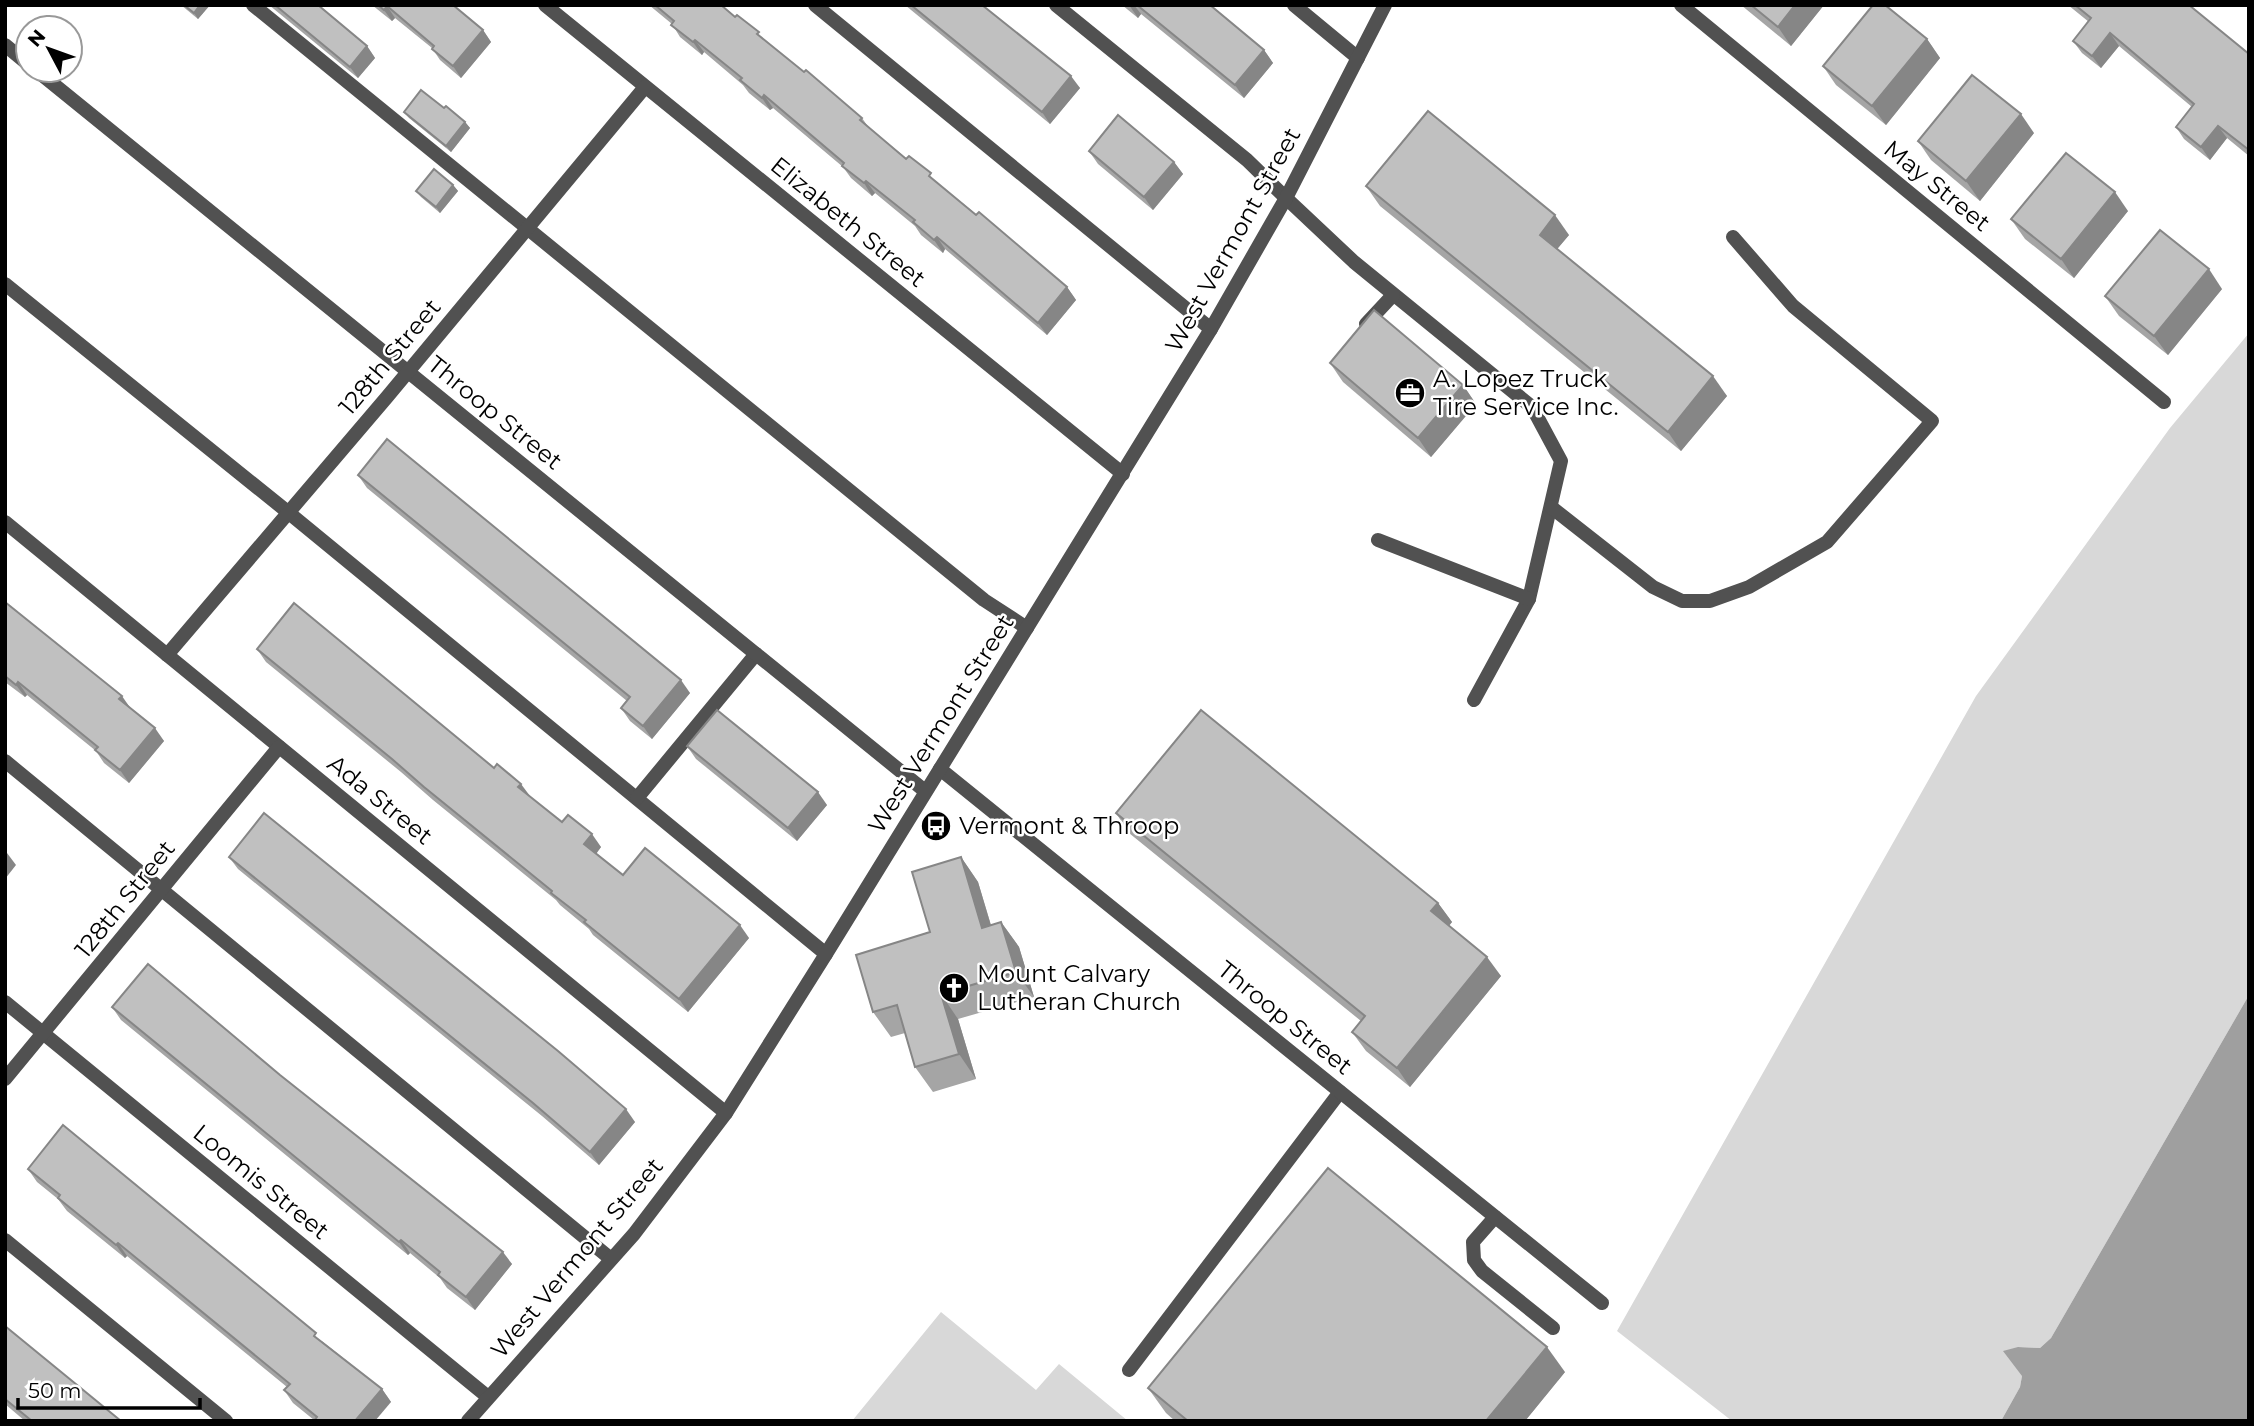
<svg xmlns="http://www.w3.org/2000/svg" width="2254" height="1426" font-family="Montserrat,sans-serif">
<rect width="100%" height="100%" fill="#fff"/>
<!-- green -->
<g fill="#d8d8d8">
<path d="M 2249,333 L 2249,995 L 2051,1338 L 2040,1348 L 2018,1347 L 2022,1376 L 2020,1387 L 2001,1421 L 1732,1421 L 1617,1331 L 1976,696 L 2170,428 Z"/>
<path d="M 941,1312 L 1036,1390 L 1059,1364 L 1128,1421 L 852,1421 Z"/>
</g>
<!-- water -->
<path fill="#9f9f9f" d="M 2249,995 L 2249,1421 L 2001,1421 L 2020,1387 L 2022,1376 L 2003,1351 L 2018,1347 L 2040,1348 L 2051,1338 Z"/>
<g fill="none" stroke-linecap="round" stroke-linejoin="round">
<!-- service -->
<g stroke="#515151" stroke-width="14">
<path d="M 253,5 L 984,600 L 1027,628"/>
<path d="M 815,5 L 1211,329"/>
<path d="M 1294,5 L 1358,58"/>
<path d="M 1286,198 L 1354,262 L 1532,407 L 1561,461 L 1529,599 L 1474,700"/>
<path d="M 5,284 L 289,513 L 826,954"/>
<path d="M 1366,324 L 1393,295"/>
<path d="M 1551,507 L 1653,587 L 1682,601 L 1710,601 L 1749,587 L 1827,542 L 1932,421 L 1793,306 L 1733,237"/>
<path d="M 1378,540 L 1529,599"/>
<path d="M 5,761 L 611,1259"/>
<path d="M 637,798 L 756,654"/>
<path d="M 1495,1217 L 1473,1242 L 1474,1260 L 1482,1271 L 1553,1328"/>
<path d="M 5,1240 L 226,1421"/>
<path d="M 1129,1370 L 1340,1092"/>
</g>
<!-- minor -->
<g stroke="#515151" stroke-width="14">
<path d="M 545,5 L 1123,474"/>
<path d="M 1056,5 L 1247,160 L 1286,198"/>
<path d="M 1681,5 L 2164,402"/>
<path d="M 5,45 L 28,64"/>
<path d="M 36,70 L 925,791"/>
<path d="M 5,522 L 726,1113"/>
<path d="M 167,655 L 387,397 L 645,87"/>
<path d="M 940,769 L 1602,1303"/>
<path d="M 5,1002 L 488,1397"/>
<path d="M 5,1079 L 279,747"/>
</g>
<!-- tertiary -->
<path stroke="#515151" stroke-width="14" d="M 468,1421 L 634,1234 L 726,1113 L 826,954 L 1211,329 L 1286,198 L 1385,5"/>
</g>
<!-- wall -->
<g fill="#a5a5a5">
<path d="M 181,5 L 210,5 L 198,19 Z"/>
<path d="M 269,5 L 318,5 L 367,46 L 375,58 L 358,78 Z"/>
<path d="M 372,5 L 453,5 L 483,30 L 491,42 L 461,78 L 440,60 L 432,48 L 395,18 L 392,21 Z"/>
<path d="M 649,5 L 721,5 L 804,72 L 862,118 L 869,128 L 1067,287 L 1076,300 L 1047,335 L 945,249 L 943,253 L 921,235 L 915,226 L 875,193 L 872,196 L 851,178 L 843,167 L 773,108 L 770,110 L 749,93 L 743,85 L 704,52 L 702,55 L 680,37 L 672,24 Z"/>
<path d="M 905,5 L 982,5 L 1080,88 L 1050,124 Z"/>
<path d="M 1122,5 L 1210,5 L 1264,50 L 1273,63 L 1244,98 L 1141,14 L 1138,18 Z"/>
<path d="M 1741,5 L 1824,5 L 1791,46 Z"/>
<path d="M 2068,5 L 2189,5 L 2249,54 L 2249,156 L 2227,138 L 2210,160 L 2184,139 L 2176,127 L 2192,107 L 2119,46 L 2101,68 L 2082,53 L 2073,41 L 2089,22 Z"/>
<path d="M 1927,39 L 1940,58 L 1886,125 L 1836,85 L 1823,66 Z"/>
<path d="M 444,108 L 465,122 L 470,128 L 451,152 L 409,118 L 404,112 Z"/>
<path d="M 2034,133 L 1980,201 L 1931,160 L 1918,141 Z"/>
<path d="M 1089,151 L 1174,162 L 1183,174 L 1153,210 L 1098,164 Z"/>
<path d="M 453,185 L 458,191 L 440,213 L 421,197 L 416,191 Z"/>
<path d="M 1366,186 L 1569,235 L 1557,249 L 1727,396 L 1681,451 L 1380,206 Z"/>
<path d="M 2128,211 L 2074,278 L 2025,239 L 2011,219 Z"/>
<path d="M 2222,289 L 2168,355 L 2119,316 L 2105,296 Z"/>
<path d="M 1330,363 L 1463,385 L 1476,404 L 1431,457 L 1343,382 Z"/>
<path d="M 358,475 L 690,693 L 652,739 L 630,721 L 621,708 L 627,701 L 367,488 Z"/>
<path d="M 5,602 L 130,709 L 164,741 L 129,783 L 104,763 L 96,751 L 27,695 L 25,697 L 5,682 Z"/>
<path d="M 257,649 L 494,768 L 562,822 L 601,847 L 596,853 L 623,875 L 749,938 L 688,1012 L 593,935 L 589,929 L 560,905 L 556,900 L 433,800 L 401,772 L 266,662 Z"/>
<path d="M 687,746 L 827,805 L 797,841 L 696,759 Z"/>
<path d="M 1116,813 L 1438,903 L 1452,922 L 1449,926 L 1501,976 L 1410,1087 L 1366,1051 L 1352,1032 L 1361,1021 L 1129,833 Z"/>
<path d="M 229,857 L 635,1122 L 599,1165 L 542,1116 L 238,869 Z"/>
<path d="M 961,857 L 978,882 L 991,925 L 1001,922 L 1019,947 L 1034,997 L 958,1019 L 976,1079 L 933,1092 L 915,1067 L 905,1033 L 891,1037 L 873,1012 L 930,932 Z"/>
<path d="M 112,1007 L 280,1075 L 512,1264 L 475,1310 L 447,1288 L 440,1278 L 410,1253 L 408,1255 L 121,1020 Z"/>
<path d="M 28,1169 L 323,1342 L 382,1389 L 391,1402 L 314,1420 L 293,1403 L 284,1390 L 287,1387 L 127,1256 L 125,1258 L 67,1211 L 58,1199 L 37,1182 Z"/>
<path d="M 5,1326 L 121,1421 L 25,1421 L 5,1404 Z"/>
<path d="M 1565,1372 L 1525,1421 L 1175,1421 L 1166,1413 L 1148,1388 Z"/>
</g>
<!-- shaded-wall -->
<g fill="#868686">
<path d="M 200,5 L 210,5 L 198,19 L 194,13 Z"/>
<path d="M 1129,5 L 1134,5 L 1141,14 L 1138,18 Z"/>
<path d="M 1795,5 L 1824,5 L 1791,46 L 1778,27 Z"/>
<path d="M 387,6 L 395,18 L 392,21 L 384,10 Z"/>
<path d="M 483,30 L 491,42 L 461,78 L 453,66 Z"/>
<path d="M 2110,33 L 2119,46 L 2101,68 L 2092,56 Z"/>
<path d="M 1927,39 L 1940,58 L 1886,125 L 1872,106 Z"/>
<path d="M 695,40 L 704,52 L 702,55 L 693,42 Z"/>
<path d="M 367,46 L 375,58 L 358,78 L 350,67 Z"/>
<path d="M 1264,50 L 1273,63 L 1244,98 L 1235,85 Z"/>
<path d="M 1071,76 L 1080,88 L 1050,124 L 1042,112 Z"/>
<path d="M 764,95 L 773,108 L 770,110 L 762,98 Z"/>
<path d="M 2021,114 L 2034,133 L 1980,201 L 1966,181 Z"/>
<path d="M 465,122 L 470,128 L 451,152 L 446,146 Z"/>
<path d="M 2218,126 L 2227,138 L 2210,160 L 2201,147 Z"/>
<path d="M 1174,162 L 1183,174 L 1153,210 L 1144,197 Z"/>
<path d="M 866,181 L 875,193 L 872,196 L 864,183 Z"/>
<path d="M 453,185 L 458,191 L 440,213 L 436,207 Z"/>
<path d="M 2115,192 L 2128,211 L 2074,278 L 2061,259 Z"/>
<path d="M 1555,215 L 1569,235 L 1553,254 L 1540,235 Z"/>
<path d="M 937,237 L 945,249 L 943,253 L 934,240 Z"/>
<path d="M 2209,269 L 2222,289 L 2168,355 L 2154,336 Z"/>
<path d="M 1067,287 L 1076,300 L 1047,335 L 1038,323 Z"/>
<path d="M 1713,376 L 1727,396 L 1681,451 L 1668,432 Z"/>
<path d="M 1463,385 L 1476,404 L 1431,457 L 1418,438 Z"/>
<path d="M 681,680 L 690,693 L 652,739 L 643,726 Z"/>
<path d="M 18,682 L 27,695 L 25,697 L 16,685 Z"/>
<path d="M 122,696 L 131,709 L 119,699 Z"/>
<path d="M 155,728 L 164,741 L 129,783 L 120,770 Z"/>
<path d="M 521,784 L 530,796 L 518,787 Z"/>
<path d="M 818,792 L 827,805 L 797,841 L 788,828 Z"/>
<path d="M 592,834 L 601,847 L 594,857 L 584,844 Z"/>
<path d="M 7,853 L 16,865 L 5,879 L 5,855 Z"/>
<path d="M 961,857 L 978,882 L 999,953 L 982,928 Z"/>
<path d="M 1438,903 L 1452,922 L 1445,930 L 1431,911 Z"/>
<path d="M 1001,922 L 1019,947 L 1034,997 L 1016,972 Z"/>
<path d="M 740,925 L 749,938 L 688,1012 L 679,999 Z"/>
<path d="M 1487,957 L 1501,976 L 1410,1087 L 1397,1068 Z"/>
<path d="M 941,994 L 958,1019 L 976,1079 L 959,1054 Z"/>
<path d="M 626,1109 L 635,1122 L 599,1165 L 590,1152 Z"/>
<path d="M 401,1240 L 410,1253 L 408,1255 L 399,1242 Z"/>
<path d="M 118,1243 L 127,1256 L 125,1258 L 116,1245 Z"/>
<path d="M 503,1252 L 512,1264 L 475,1310 L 466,1297 Z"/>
<path d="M 1547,1347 L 1565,1372 L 1525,1421 L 1486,1421 Z"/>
<path d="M 382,1389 L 391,1402 L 375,1421 L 355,1421 Z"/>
</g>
<!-- building -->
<g fill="#c0c0c0" stroke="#868686" stroke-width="2">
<path d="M 184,5 L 200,5 L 194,13 Z"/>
<path d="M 275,5 L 318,5 L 367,46 L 350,67 Z"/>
<path d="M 378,5 L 453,5 L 483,30 L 453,66 L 432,49 L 434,46 L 387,6 L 384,10 Z"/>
<path d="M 655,5 L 721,5 L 735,17 L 737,15 L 759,32 L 757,34 L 804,72 L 806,70 L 862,118 L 860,120 L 906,159 L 909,156 L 931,173 L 929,176 L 976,215 L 979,212 L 1067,287 L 1038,323 L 937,237 L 934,240 L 913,222 L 915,220 L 866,181 L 864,183 L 842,166 L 844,163 L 764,95 L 762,98 L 740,80 L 742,78 L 695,40 L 693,42 L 671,25 L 674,21 Z"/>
<path d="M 911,5 L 982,5 L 1071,76 L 1042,112 Z"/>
<path d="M 1137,5 L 1210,5 L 1264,50 L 1235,85 Z"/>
<path d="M 1751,5 L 1795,5 L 1778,27 Z"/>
<path d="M 1873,5 L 1885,5 L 1927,39 L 1872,106 L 1823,66 Z"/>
<path d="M 2075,5 L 2189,5 L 2249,54 L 2249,150 L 2218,126 L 2201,147 L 2176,127 L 2194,104 L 2110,33 L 2092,56 L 2073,41 L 2091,18 Z"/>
<path d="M 1972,75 L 2021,114 L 1966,181 L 1918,141 Z"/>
<path d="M 421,90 L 444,108 L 446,106 L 465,122 L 446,146 L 404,112 Z"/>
<path d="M 1428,111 L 1555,215 L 1540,235 L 1713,376 L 1668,432 L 1366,186 Z"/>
<path d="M 1118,115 L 1174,162 L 1144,197 L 1089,151 Z"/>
<path d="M 2066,153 L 2115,192 L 2061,259 L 2011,219 Z"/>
<path d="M 434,169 L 453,185 L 436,207 L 416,191 Z"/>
<path d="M 2160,230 L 2209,269 L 2154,336 L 2105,296 Z"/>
<path d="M 1374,310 L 1463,385 L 1418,438 L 1330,363 Z"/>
<path d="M 387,439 L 681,680 L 643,726 L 621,708 L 630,697 L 358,475 Z"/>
<path d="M 5,602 L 122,696 L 119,699 L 155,728 L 120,770 L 95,750 L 98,747 L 18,682 L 16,685 L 5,676 Z"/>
<path d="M 294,603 L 494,768 L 497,764 L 521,784 L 518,787 L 562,822 L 568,815 L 592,834 L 584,844 L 623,875 L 645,848 L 740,925 L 679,999 L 584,922 L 586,920 L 551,893 L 552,891 L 424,787 L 392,759 L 257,649 Z"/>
<path d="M 717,710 L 818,792 L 788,828 L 687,746 Z"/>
<path d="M 1201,710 L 1438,903 L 1431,911 L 1487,957 L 1397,1068 L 1352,1032 L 1365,1016 L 1116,813 Z"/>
<path d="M 264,813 L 558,1051 L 626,1109 L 590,1152 L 533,1103 L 229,857 Z"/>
<path d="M 961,857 L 982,928 L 1001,922 L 1016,972 L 941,994 L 959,1054 L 915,1067 L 897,1005 L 873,1012 L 856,955 L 930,932 L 912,872 Z"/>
<path d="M 148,964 L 280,1075 L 503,1252 L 466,1297 L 438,1275 L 440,1272 L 401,1240 L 399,1242 L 112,1007 Z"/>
<path d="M 63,1125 L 316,1333 L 314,1336 L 382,1389 L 355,1421 L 314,1421 L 317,1417 L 284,1390 L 290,1384 L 118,1243 L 116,1245 L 58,1198 L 60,1195 L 28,1169 Z"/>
<path d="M 1328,1168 L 1547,1347 L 1486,1421 L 1188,1421 L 1148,1388 Z"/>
<path d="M 5,1326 L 121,1421 L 32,1421 L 5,1399 Z"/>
</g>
<!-- icons -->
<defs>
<g id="office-disc" transform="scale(1.575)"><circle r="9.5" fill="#000" stroke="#fff"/><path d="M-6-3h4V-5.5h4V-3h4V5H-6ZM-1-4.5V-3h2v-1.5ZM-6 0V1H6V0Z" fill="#fff"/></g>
<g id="bus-disc" transform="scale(1.575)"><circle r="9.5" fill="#000" stroke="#fff"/><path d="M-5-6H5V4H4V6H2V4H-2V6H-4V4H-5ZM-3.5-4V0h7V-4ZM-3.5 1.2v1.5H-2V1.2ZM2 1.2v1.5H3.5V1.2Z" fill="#fff"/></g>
<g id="church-disc" transform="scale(1.575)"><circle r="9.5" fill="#000" stroke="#fff"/><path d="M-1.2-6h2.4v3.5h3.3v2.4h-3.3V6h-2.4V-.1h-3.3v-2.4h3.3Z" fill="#fff"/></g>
</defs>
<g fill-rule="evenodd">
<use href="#office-disc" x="1410" y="393"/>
<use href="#bus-disc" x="936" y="826"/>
<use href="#church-disc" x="954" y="988"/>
</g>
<g text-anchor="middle" stroke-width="5" stroke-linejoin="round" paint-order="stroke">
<!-- street labels -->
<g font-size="24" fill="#000" stroke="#fff">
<text transform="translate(1937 186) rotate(39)" y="8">May Street</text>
<text transform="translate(848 222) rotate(39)" y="8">Elizabeth Street</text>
<text transform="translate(1233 240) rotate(-61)" y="8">West Vermont Street</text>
<text transform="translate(390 357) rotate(-50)" y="8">128th Street</text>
<text transform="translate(495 413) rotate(39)" y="8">Throop Street</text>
<text transform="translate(941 724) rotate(-58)" y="8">West Vermont Street</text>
<text transform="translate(380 800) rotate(39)" y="8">Ada Street</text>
<text transform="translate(125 899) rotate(-51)" y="8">128th Street</text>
<text transform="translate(1285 1018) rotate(39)" y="8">Throop Street</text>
<text transform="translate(261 1182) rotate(39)" y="8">Loomis Street</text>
<text transform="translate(577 1258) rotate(-50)" y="8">West Vermont Street</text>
</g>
<!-- poi labels -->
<g font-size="24" fill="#000" stroke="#fff" text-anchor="start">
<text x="1433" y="387">A. Lopez Truck<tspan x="1433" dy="28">Tire Service Inc.</tspan></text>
<text x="959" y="834">Vermont &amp; Throop</text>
<text x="977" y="982">Mount Calvary<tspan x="977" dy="28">Lutheran Church</tspan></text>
</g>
</g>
<!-- border -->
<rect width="2254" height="1426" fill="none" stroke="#000000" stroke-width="14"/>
<!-- north arrow -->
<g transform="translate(49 49) rotate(311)"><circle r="33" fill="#ffffff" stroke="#999999" stroke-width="2"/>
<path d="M0-5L12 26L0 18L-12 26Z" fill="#000000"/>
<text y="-10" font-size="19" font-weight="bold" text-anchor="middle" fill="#000000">N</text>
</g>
<!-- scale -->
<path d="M18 1398v10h182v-10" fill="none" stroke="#000000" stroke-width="3.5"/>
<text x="28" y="1398" font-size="21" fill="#000000" stroke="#ffffff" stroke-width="5" paint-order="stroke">50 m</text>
</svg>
